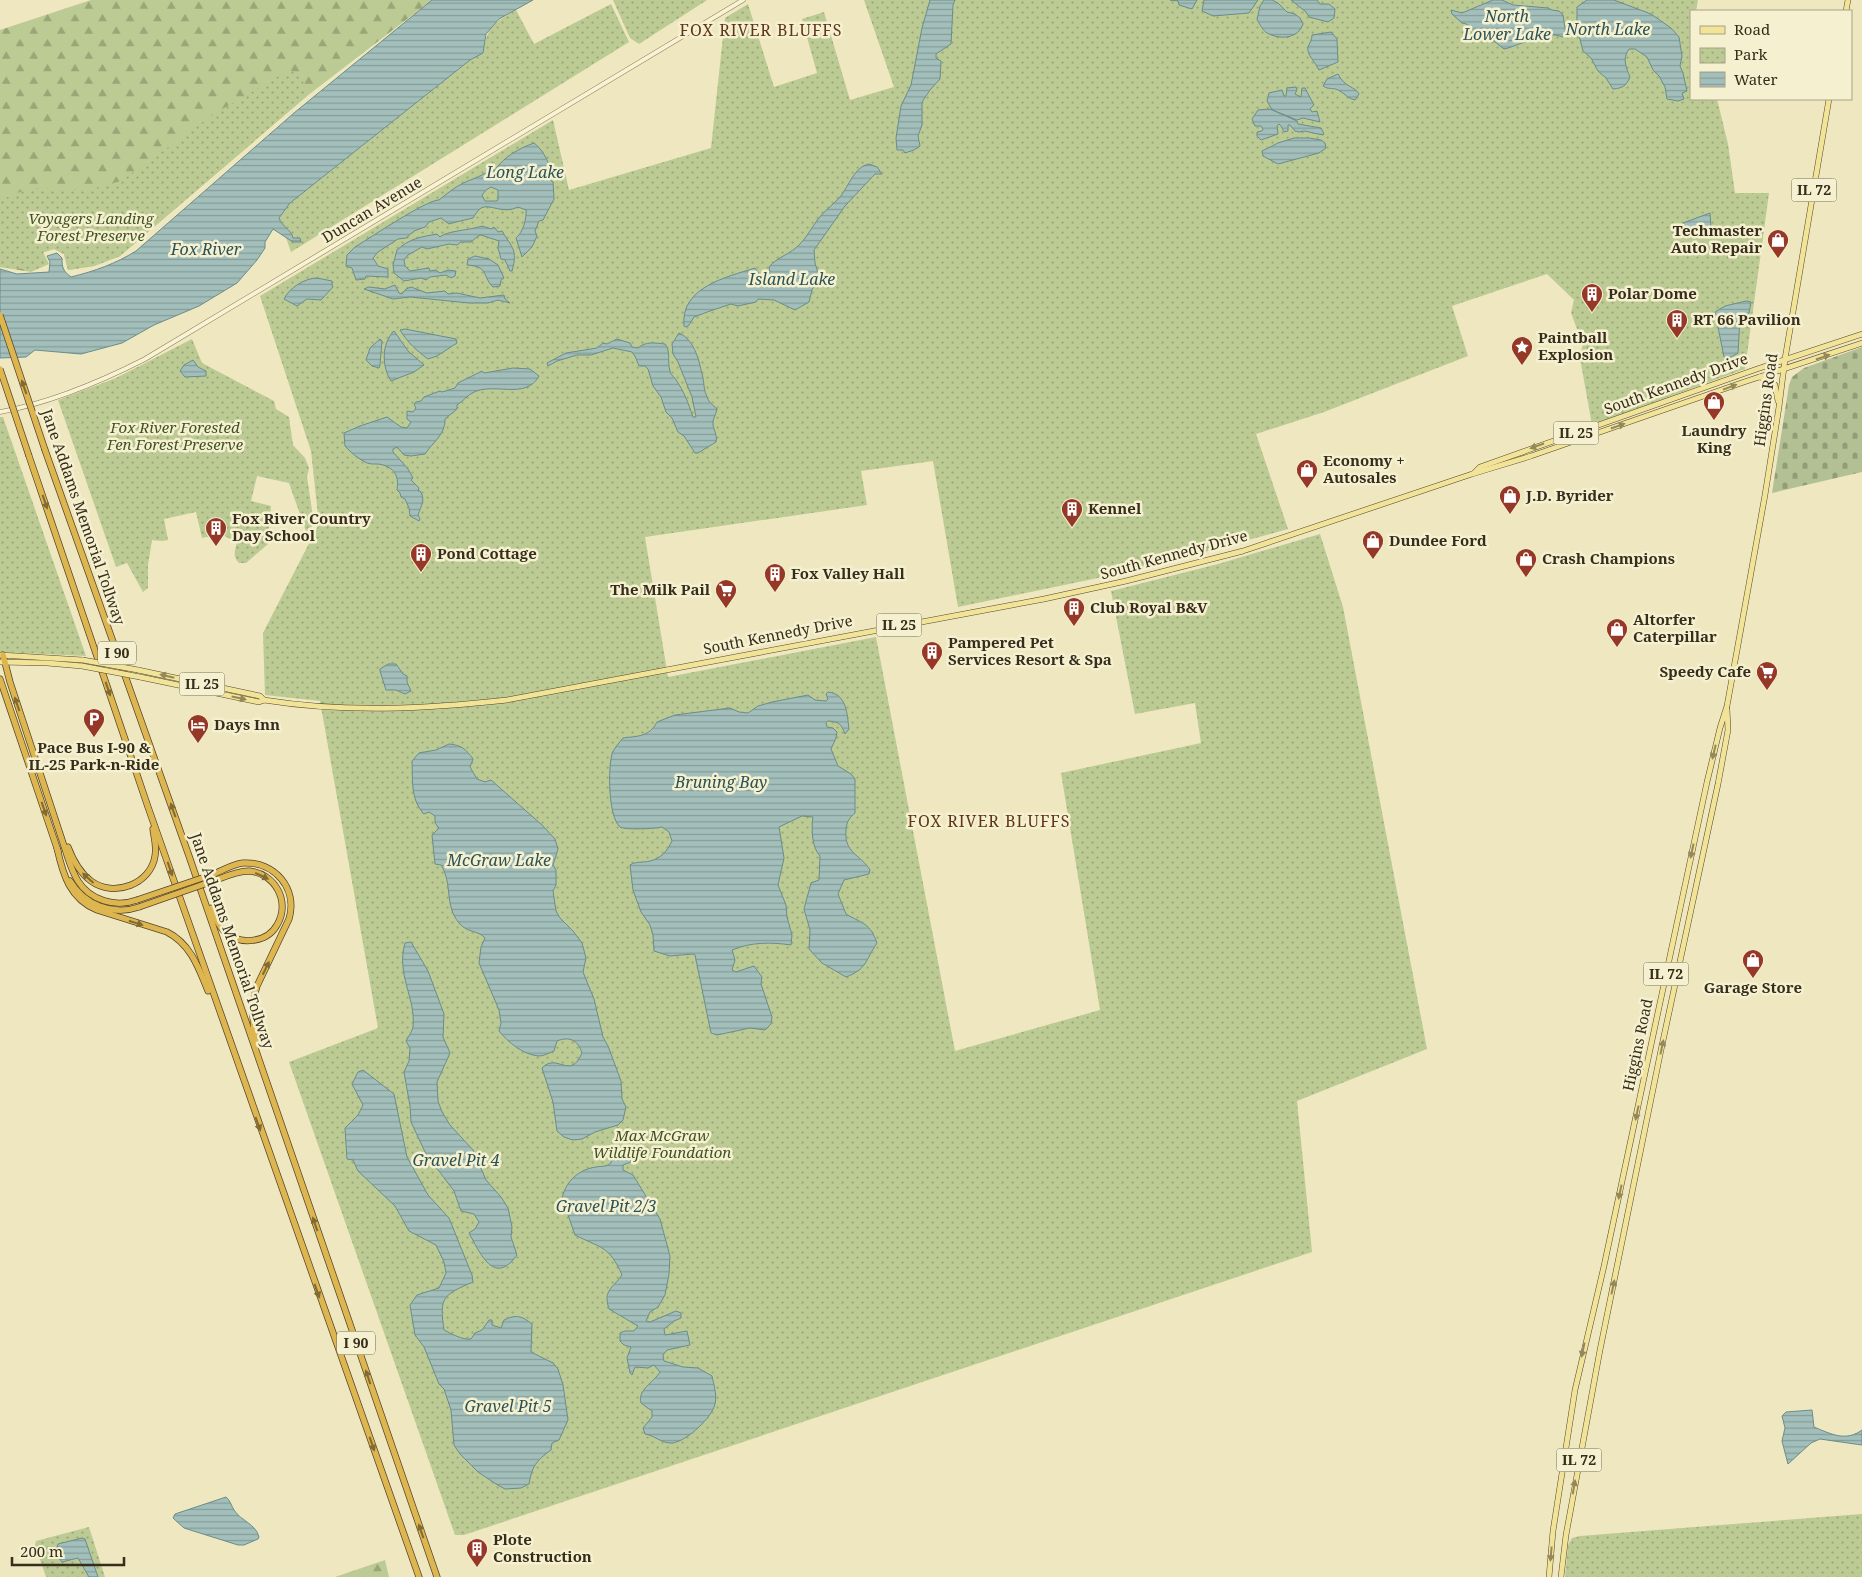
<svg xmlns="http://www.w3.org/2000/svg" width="1862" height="1577" font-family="'Noto Serif',serif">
<defs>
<pattern id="forest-firs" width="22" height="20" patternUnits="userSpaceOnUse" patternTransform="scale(1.25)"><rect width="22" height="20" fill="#bccb94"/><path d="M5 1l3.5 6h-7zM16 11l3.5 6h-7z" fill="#9aa578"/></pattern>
<pattern id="cemetery-stones" width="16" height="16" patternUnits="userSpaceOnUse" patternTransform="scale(1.25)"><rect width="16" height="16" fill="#b3c093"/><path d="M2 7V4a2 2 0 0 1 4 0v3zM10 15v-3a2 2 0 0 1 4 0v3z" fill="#929c77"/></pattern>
<pattern id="park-dots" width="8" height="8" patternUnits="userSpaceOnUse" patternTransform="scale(1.25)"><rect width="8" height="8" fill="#bccb94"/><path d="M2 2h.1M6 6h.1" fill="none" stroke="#9aa578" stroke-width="1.8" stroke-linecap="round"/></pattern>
<pattern id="water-rules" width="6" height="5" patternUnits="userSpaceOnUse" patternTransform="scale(1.25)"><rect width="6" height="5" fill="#a3bfbc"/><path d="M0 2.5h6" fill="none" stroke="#869c98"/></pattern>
</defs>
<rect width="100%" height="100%" fill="#eee7c0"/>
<!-- forest -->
<g fill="url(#forest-firs)">
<path d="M 91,0 L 432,0 L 307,96 L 120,256 L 94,266 L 68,270 L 64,254 L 54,249 L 42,253 L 44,266 L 31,272 L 0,267 L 0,30 Z"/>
<path d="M 385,1560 L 389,1577 L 335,1577 Z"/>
</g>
<!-- cemetery -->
<path fill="url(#cemetery-stones)" d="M 1862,347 L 1862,472 L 1772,493 L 1789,385 L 1792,377 L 1804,368 Z"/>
<!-- park -->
<g fill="url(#park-dots)">
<path d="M 613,0 L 707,0 L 639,44 L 630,38 Z"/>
<path d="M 864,0 L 1698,0 L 1696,11 L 1691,11 L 1691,99 L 1717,99 L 1728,144 L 1735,193 L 1769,193 L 1745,369 L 1592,425 L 1580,358 L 1585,333 L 1577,329 L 1571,313 L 1574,300 L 1547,274 L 1452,306 L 1468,356 L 1324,412 L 1256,434 L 1288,529 L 1146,568 L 958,607 L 933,461 L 861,471 L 867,505 L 645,537 L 668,677 L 876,637 L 955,1051 L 1100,1010 L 1061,773 L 1201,743 L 1195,703 L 1135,714 L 1111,591 L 1218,564 L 1320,534 L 1343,607 L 1427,1049 L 1297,1101 L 1312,1252 L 464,1535 L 455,1535 L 289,1062 L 378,1028 L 320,701 L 265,695 L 263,633 L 319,524 L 311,451 L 260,296 L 553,120 L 569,190 L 711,148 L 725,18 L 748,4 L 774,87 L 817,73 L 802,19 L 824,12 L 850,100 L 894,87 Z"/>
<path d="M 611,4 L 629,42 L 291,252 L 279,218 L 290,203 L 470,60 L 483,53 C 487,27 493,23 516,10 L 534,44 Z"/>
<path d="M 289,70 L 302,77 L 307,96 L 120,256 L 94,266 L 68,270 L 64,254 L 54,249 L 43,252 L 49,264 L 35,270 L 0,267 L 0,200 L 30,188 L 87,190 L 121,181 L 214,114 Z"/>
<path d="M 192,339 L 202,363 L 274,401 L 276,409 L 289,417 L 293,445 L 305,458 L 309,468 L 307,477 L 313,517 L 312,526 L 307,534 L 289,483 L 257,476 L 251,501 L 271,506 L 268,544 L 246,563 L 239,563 C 232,556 235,551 237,542 L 220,534 L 202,538 L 196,512 L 164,519 L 168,540 L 162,541 L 152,540 L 148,565 L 148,588 L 143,592 L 127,563 L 116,567 L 58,400 L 116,378 Z"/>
<path d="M 0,417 L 3,417 L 86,656 L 0,652 Z"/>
<path d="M 1862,1514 L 1862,1577 L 1565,1577 L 1568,1545 L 1572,1538 L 1580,1536 Z"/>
<path d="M 89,1527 L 105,1577 L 46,1577 L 35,1545 L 36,1541 Z"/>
</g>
<!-- water -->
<g fill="url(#water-rules)" stroke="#6a8d8a" fill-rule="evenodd">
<path d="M 432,0 L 533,0 L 499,19 L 486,34 L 483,53 L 470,60 L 290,203 L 279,218 C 282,227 291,229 293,238 L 300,238 L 301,242 L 293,242 L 273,229 L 265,242 L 265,248 L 257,260 L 237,283 L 199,306 L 154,325 L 122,343 L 81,354 L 35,350 L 26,357 L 0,358 L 0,269 L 17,274 L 49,272 L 50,262 L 47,256 L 57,253 L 62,258 C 62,268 63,271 71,277 C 95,271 115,264 136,251 L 294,113 Z"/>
<path d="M 930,0 L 955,0 L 953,5 L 951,44 L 936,54 L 936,58 L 941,61 L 940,79 L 930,90 L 922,102 L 922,125 L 918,136 L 920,146 L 914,150 L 905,153 L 903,150 L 897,150 L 896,138 L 901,106 L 911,85 L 922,28 Z"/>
<path d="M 1170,0 L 1197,0 L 1192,9 L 1179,5 L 1178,1 Z"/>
<path d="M 1204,0 L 1258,0 L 1249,13 L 1213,16 L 1202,11 Z"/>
<path d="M 1264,0 L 1272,0 L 1278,3 L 1287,12 L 1295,14 L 1300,18 L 1303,24 C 1298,39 1280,40 1267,33 C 1263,31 1260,24 1257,20 L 1260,6 Z"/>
<path d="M 1291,0 L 1317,0 L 1320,4 L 1329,4 L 1335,9 L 1334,18 L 1328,22 L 1309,17 L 1306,12 Z"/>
<path d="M 1493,0 L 1502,0 L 1513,5 L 1548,8 L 1552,10 L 1559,11 L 1563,15 L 1566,35 L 1562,37 C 1547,29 1519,46 1504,49 C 1497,44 1492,37 1482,39 C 1476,34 1470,23 1462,23 L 1452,14 L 1451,10 L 1462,13 Z"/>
<path d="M 1587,0 L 1614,0 L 1651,14 L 1671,28 L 1679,37 L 1682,56 L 1680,66 L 1683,73 L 1687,91 L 1682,93 L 1684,99 L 1678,101 L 1667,99 L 1665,87 L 1659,76 L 1653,70 L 1647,57 L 1635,49 L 1629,49 C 1622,59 1626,67 1630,77 C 1626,86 1623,88 1613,89 L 1606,78 L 1598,71 L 1591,58 L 1583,51 L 1577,28 L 1577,7 Z"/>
<path d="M 1331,32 L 1337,39 L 1338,62 L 1319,70 C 1316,63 1306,54 1308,47 C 1310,42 1312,40 1312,35 Z"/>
<path d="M 1338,74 C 1345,88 1355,86 1359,94 L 1355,100 C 1345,97 1347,95 1340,91 C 1334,87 1329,90 1323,86 L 1327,79 Z"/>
<path d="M 1296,87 L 1297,90 L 1295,94 L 1301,97 L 1302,88 L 1305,88 L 1314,105 L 1310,109 L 1312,112 L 1317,111 L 1320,122 L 1303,118 L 1297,120 L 1275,111 L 1271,108 L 1267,101 L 1269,93 L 1282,90 L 1284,96 L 1286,96 L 1287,88 Z"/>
<path d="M 1270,109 L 1297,121 L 1298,124 L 1321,128 L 1324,134 L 1323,135 L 1304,131 L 1299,132 L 1295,131 L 1290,125 L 1288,125 L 1288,131 L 1284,132 L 1281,126 L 1279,124 L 1277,126 L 1278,134 L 1261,140 L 1257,136 L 1257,132 L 1262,131 L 1263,129 L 1261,126 L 1255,126 L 1252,119 L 1258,110 Z"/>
<path d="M 1294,138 L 1309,138 L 1321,140 L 1325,143 L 1326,148 L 1319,153 L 1278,164 L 1263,156 L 1262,151 L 1278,143 Z"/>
<path d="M 534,143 C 541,148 548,160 550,168 C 551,173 549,175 550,180 L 553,182 L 554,199 L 543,220 L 539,221 L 535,231 L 537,236 L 532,247 L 522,257 L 516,238 C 523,233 527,217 526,210 L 518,207 C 503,215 490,203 481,208 C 478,210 475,215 473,218 L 452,223 L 449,224 L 441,218 L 429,222 L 425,227 L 414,231 L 406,238 L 398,239 L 378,252 L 373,258 L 378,266 L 388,269 L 388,277 L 366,276 L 365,279 L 356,280 L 352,268 L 346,266 L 347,255 L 355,247 C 370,238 426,200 439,200 C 450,191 459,184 473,179 C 481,176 486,172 495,170 C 505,156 518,149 534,143 ZM 491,187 L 498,190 L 498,200 L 496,201 L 485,201 L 482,195 L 486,190 Z"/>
<path d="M 869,164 L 877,167 L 882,174 L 875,174 L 845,206 L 814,250 L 815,263 L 819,276 L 812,290 L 809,302 L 795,310 L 774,300 L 758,299 L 756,302 L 738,306 L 731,304 L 710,311 L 694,317 L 689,325 L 686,327 L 684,326 C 680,287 727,277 755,268 L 760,275 L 765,275 L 770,272 L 769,267 C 777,257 791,254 800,244 C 807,237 812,227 818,219 C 824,211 833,205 840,197 C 849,186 854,167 869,164 Z"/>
<path d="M 1710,213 L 1711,227 L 1709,229 C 1698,232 1687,237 1683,223 Z"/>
<path d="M 482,226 L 491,229 L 494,227 L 498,232 L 502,231 C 512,248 518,249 512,271 L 510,271 L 505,260 L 501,259 L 498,248 L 499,241 L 481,235 L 478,236 L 471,242 L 461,242 L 457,245 L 449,244 L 427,249 L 422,247 L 408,255 L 404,260 L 405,266 L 410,271 L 429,268 L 430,271 L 436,270 L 440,273 L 448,270 L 456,271 L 455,276 L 451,278 L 446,275 L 430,277 L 426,280 L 421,278 L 404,281 L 394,273 L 393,265 L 397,250 C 410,238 421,237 437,234 L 440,237 C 446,231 471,230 482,226 Z"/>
<path d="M 475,256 L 489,259 L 498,265 L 504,278 L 501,280 L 500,286 L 493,287 C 481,275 490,267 467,265 L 468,259 Z"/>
<path d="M 317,278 L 332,281 L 332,285 L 333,287 L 321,300 L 307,299 L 297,306 L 284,299 C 289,288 305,278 317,278 Z"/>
<path d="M 395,285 L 399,293 L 402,294 L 406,289 L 411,287 L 427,293 L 445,291 L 448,294 L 457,293 L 480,298 L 504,295 L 505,299 L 510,303 L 498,300 L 488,303 L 469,303 L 410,297 L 393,299 L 364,289 L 369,287 L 385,289 Z"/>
<path d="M 1746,301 L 1751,302 L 1749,313 L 1743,314 L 1740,318 L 1738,353 L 1731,357 L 1724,357 L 1715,312 L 1725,306 Z"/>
<path d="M 405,329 L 456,339 L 457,343 L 437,356 L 428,359 C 416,350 408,343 400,330 Z"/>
<path d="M 394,331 L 408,351 L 424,365 L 414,372 L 391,381 C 382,367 381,344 394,331 Z"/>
<path d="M 679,333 C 696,341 699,362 703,378 C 704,384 704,391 707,397 C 709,403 713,405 717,409 C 716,414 714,417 713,421 C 712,429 718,434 716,442 L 698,453 L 695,453 L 684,436 L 678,432 L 672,418 L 666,412 L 661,397 L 653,386 L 648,369 L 645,366 L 639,366 L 635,356 L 632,352 L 613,348 L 591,355 L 577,355 L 557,361 L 548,366 L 547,363 L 566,353 L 597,348 L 603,343 L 607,344 L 617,339 L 630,343 L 632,347 L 638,348 C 646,341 655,343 665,344 C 671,351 667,361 670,371 C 671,376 673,375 676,380 C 684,391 689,405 693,417 L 696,417 L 692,397 L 678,362 L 673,354 L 672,344 Z"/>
<path d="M 380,339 L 382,341 L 380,365 L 379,368 L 372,366 L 366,360 L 370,348 Z"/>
<path d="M 193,360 L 198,367 L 206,371 L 206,376 L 185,377 L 180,371 L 184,365 Z"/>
<path d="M 513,368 L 530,369 L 539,376 C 525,401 494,381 472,393 C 467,396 462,402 457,405 L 457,409 L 445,419 C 446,434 432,443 425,454 L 411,456 L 404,455 L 397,447 L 393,449 L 393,452 L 408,469 L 413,478 L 411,480 L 419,488 L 418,491 L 420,491 C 426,499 421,506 418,515 L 420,519 L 419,521 L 410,516 L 409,508 L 405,499 L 401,497 L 400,493 L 397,490 C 399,478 396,469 383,465 C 378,463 373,465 367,463 C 359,459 351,453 345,446 L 344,433 L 360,426 L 387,417 L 401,427 L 407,428 L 411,422 L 407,419 L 407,411 L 413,412 L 416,408 L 414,404 L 416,402 L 421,401 L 424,397 L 440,391 L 442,392 L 455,388 L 458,383 L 482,371 L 484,373 Z"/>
<path d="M 388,664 L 396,664 L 403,674 L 407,676 L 407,682 L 411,691 L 405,694 L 396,690 L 386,690 L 380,671 L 380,669 Z"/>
<path d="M 828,692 C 847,694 847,714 849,729 L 845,734 C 841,724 840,722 828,721 L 826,723 L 827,727 L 833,728 L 837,732 L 836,738 L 831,749 L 838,766 L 851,774 L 855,779 L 855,813 C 849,818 846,823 846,831 C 844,853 861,855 870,870 L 869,874 L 844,880 L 838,894 L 846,914 C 863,924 870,923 877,943 C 865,961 867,969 846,977 L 822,963 L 809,949 L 810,930 L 804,909 L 811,883 L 819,880 L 820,856 C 812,848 811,829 813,817 L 802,816 L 779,827 L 784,858 L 778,885 L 786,905 L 787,917 L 792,935 L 791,945 C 771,942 751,942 732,950 L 735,960 L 732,970 L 736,972 L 754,966 L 762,977 L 761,984 L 772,1017 L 771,1024 L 765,1030 L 750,1028 L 717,1035 L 711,1033 L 695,955 L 693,954 L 670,956 L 654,951 L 653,935 L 650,925 L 641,912 L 633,890 L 630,865 C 636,861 643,863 650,861 C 662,858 667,851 672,841 L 669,832 L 662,827 C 656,829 624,830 620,827 C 608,816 608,769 612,754 C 614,748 619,743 623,738 C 638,736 649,737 657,722 L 675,715 L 730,708 L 739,712 L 748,713 L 758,706 L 772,702 L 808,695 L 815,700 L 826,701 L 828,699 L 826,694 Z"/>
<path d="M 449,744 C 461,745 466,749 473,759 L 470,767 L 477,779 L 485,782 L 491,780 L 542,825 L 555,839 L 558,849 L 553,865 L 556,870 L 556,885 L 553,891 L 556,911 L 560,918 L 573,931 L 582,943 L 586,958 L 583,972 L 594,999 L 603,1037 L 608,1046 L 621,1081 L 622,1099 L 626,1107 L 623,1120 L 618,1125 L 595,1132 L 582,1139 L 573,1140 L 564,1137 L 557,1131 L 553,1102 L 542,1068 C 557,1052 570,1081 582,1053 C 578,1040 569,1036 557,1041 L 554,1051 C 549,1053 544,1056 539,1056 C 523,1055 508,1042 499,1031 L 501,1023 L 499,1010 L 479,963 L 481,947 L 485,938 C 478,930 467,933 459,923 C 444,905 453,884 441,865 L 435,864 L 432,835 L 439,828 L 435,823 L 435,816 L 429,812 L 424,814 C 410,799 413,780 412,761 L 419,753 L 436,750 Z"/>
<path d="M 411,942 L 428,971 L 444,1014 L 443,1037 L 450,1053 L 437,1082 L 438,1101 L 442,1112 L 450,1125 L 473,1150 L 486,1180 L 501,1197 L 508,1208 L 512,1227 L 511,1237 L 517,1255 C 494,1287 480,1253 469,1233 L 475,1229 L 479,1222 L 474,1214 L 461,1211 L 454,1191 L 426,1154 L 411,1122 L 410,1106 L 404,1072 L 409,1061 L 410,1048 L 406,1041 C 408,1037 412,1032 413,1027 C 416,998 396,975 405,943 Z"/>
<path d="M 363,1070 L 394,1094 L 407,1157 L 428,1195 L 449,1218 L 472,1275 L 473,1282 C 443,1295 439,1297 444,1330 C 452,1334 462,1340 471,1339 L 475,1333 L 482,1330 L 489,1320 L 492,1320 L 492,1325 L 501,1328 L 504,1320 C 516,1314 522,1316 532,1324 L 531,1352 L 553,1363 L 558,1369 L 563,1385 L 568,1420 L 559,1440 L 552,1443 L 551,1450 C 536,1461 532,1466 529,1484 L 521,1488 L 505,1489 L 496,1484 L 478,1472 L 460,1454 L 454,1445 L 451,1410 L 444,1389 L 439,1384 L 424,1347 L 415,1335 L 410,1305 L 417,1295 L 439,1288 L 446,1273 L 444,1262 L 436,1245 L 409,1231 L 395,1206 L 358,1171 L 353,1160 L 347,1159 L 345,1128 L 358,1115 L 363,1105 L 352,1084 L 358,1072 Z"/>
<path d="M 617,1149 L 628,1155 L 631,1162 L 623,1165 L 623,1170 L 633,1175 L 660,1219 L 670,1256 L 669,1274 L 665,1295 L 658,1307 L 650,1312 L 646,1321 L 650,1322 L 676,1311 L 681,1313 L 681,1318 L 674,1321 L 664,1329 L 665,1335 L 687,1331 L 690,1345 L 667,1350 L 663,1355 L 664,1361 L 683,1367 L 698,1368 L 712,1376 C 714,1386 718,1398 714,1407 C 710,1419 684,1444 670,1443 C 662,1443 653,1435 645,1434 L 643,1428 L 652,1417 L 652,1411 L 641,1403 C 637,1390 654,1382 660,1372 L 654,1365 L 648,1368 L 635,1367 L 632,1375 L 630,1373 L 627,1358 L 631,1347 L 624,1345 L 620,1341 L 620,1333 L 625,1331 L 634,1331 L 638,1326 L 609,1309 C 603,1290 612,1289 622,1275 C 609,1245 600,1248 575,1235 L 567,1212 L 561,1206 C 562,1186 575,1170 596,1167 C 602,1166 606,1167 611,1163 L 612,1151 Z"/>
<path d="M 1812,1410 L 1814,1427 C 1831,1434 1846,1442 1862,1430 L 1862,1445 L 1820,1439 L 1811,1443 L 1788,1464 L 1782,1441 L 1785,1428 L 1782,1416 L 1786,1412 Z"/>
<path d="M 226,1497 C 230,1500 231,1505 234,1510 C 241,1521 256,1524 259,1537 L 258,1539 L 244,1545 L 238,1545 L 184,1528 L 173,1518 L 175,1514 Z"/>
<path d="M 82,1538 L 85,1539 L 98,1577 L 89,1577 L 78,1558 L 62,1562 C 57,1558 56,1549 58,1544 Z"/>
</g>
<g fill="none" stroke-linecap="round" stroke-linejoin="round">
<!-- tertiary casing -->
<g stroke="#867858" stroke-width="5">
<path id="tertiary" d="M 0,412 C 50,403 100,382 145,359 L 743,0"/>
</g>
<!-- primary casing -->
<g stroke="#54452c" stroke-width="6">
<g id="primary">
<path d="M 1846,11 L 1848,0"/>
<path d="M 1759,377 L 1765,378 L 1775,385 L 1778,401"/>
<path d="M 1475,472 L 1480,467 L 1757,369 L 1862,334"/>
<path d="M 0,655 L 83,660"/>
<path d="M 0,662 L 47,663 L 82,666"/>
<path d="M 138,670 L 260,696 L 264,700"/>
<path d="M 140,677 L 259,702 L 264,700 C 345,713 426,709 507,700 L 1044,599 L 1126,581 L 1243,551 L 1472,474 L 1531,456 L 1744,382 L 1862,343"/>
<path d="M 1549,1577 L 1553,1531 L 1575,1390 L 1604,1266 L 1707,782 L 1720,728 L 1727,706 L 1765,495 L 1779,407 L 1785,359 L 1829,99"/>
<path d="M 1561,1577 L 1566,1535 L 1600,1350 L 1661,1050 L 1718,784 L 1728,730 L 1727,709"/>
</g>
</g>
<!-- motorway casing -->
<g stroke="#54452c" stroke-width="7">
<g id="motorway">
<path d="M 45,450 L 189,856 L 437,1577"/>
<path d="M 29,456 L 148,807 L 419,1577"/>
<path d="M 3,655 L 10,682 L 66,852 C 69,861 72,872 78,881 C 90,900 115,908 137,900"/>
<path d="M 0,679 L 58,851"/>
<path d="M 68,847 C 73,860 80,873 91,881 C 114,898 151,884 155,856 C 157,847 154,838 153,829"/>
<path d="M 57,848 C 63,875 70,899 97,910 L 167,932 C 191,944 199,969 208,991"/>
<path d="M 214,874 C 223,870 233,864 243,863 C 275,861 298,889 289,919 L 257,986 C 251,1005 252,1023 256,1042"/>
<path d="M 70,881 C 84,905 113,916 139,907"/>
<path d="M 211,908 C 214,916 218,925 224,931 C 239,946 267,943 277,925 C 291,902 275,873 249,871 C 238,871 226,876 216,880"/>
</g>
</g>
<!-- tertiary -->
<use href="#tertiary" stroke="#f9f3d3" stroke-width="4"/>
<!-- primary -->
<use href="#primary" stroke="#f1e397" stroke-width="5"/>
<!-- motorway -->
<use href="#motorway" stroke="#deb64f" stroke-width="5.5"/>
<!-- primary-bridge casing -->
<g stroke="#54452c" stroke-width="6" stroke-linecap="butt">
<g id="primary-bridge">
<path d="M 83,660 L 138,670"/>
<path d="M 82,666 L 140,677"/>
</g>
</g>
<!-- motorway-bridge casing -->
<g stroke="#54452c" stroke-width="7" stroke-linecap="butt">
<g id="motorway-bridge">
<path d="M 0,315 L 45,450"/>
<path d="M 0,369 L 29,456"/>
<path d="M 137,900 L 214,874"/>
<path d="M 139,907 L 216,880"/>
</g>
</g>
<!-- primary-bridge -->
<use href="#primary-bridge" stroke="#f1e397" stroke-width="5"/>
<!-- motorway-bridge -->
<use href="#motorway-bridge" stroke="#deb64f" stroke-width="5.5"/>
</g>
<!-- one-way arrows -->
<defs><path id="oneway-solid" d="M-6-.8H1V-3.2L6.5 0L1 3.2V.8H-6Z" transform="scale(1.25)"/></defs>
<g fill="#94885a">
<use href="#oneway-solid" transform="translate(1823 357) rotate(-19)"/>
<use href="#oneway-solid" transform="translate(1730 387) rotate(-20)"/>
<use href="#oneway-solid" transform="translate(1618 426) rotate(-19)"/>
<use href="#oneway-solid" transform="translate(1537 446) rotate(161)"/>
<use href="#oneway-solid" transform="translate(167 676) rotate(-167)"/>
<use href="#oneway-solid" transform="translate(239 698) rotate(12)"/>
<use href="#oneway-solid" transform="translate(1714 752) rotate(103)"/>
<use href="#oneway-solid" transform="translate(1692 851) rotate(102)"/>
<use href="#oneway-solid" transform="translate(1662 1047) rotate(-78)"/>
<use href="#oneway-solid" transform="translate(1637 1113) rotate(102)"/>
<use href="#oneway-solid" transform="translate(1620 1192) rotate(102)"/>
<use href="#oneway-solid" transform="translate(1613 1287) rotate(-78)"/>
<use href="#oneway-solid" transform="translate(1583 1350) rotate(102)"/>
<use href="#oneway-solid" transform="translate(1574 1487) rotate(-80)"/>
<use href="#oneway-solid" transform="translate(1551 1554) rotate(95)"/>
</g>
<g fill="#826b33">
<use href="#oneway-solid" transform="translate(24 387) rotate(-109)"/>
<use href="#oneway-solid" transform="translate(45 502) rotate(71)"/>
<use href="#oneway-solid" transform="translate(108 689) rotate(71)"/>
<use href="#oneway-solid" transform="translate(17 704) rotate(-109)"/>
<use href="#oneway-solid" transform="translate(44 809) rotate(71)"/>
<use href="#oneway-solid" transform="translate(173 810) rotate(-110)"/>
<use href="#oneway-solid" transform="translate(170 869) rotate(71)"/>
<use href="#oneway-solid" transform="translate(262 876) rotate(25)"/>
<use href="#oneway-solid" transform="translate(88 878) rotate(-138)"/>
<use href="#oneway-solid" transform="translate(136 923) rotate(17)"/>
<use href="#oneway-solid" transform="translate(266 968) rotate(-64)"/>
<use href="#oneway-solid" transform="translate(258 1124) rotate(70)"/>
<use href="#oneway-solid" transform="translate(315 1224) rotate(-109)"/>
<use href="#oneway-solid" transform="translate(317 1291) rotate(71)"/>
<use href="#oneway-solid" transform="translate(368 1377) rotate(-109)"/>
<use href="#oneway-solid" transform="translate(372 1444) rotate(71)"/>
<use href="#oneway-solid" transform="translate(421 1531) rotate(-109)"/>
</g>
<!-- icons -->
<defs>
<g id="shop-pin" transform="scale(1.125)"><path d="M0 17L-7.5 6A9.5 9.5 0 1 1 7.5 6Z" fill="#953828" stroke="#f5f0cf"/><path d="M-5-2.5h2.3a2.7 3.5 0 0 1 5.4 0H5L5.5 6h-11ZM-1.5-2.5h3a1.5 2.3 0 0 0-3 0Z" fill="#fff"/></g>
<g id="building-pin" transform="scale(1.125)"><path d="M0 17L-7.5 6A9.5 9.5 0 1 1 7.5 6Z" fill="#953828" stroke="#f5f0cf"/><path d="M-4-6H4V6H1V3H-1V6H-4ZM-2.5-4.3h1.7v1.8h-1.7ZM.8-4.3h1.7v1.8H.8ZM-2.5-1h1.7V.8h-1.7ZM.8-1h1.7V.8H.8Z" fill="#fff"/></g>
<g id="sight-pin" transform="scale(1.125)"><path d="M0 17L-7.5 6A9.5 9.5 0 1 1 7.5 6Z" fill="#953828" stroke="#f5f0cf"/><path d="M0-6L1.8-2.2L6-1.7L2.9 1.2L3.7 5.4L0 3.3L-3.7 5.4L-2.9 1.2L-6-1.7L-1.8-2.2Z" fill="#fff"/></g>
<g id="supermarket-pin" transform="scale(1.125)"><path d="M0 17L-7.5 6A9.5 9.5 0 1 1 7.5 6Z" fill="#953828" stroke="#f5f0cf"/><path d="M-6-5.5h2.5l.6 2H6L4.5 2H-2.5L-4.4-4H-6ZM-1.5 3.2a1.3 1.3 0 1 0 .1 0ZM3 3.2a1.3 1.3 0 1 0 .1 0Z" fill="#fff"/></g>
<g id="parking-pin" transform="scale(1.125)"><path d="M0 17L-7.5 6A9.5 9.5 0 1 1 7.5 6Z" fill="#953828" stroke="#f5f0cf"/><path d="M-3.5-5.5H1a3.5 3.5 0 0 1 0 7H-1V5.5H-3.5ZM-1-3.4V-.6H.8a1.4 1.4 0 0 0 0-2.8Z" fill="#fff"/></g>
<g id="hotel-pin" transform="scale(1.125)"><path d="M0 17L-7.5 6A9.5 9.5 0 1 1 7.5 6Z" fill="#953828" stroke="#f5f0cf"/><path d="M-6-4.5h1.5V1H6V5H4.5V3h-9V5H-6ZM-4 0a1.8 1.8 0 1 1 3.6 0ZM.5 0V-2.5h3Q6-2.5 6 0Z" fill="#fff"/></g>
</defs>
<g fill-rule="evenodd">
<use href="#shop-pin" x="1778" y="240"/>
<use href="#building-pin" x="1592" y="294"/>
<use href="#building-pin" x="1677" y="320"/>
<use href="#sight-pin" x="1522" y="347"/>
<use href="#shop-pin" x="1714" y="402"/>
<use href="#shop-pin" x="1307" y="470"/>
<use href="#shop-pin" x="1510" y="496"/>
<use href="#building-pin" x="1072" y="509"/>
<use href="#building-pin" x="216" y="528"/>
<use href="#shop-pin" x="1373" y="541"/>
<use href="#building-pin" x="421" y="554"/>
<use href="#shop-pin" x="1526" y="559"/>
<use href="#building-pin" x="775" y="574"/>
<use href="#supermarket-pin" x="726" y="590"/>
<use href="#building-pin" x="1074" y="608"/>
<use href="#shop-pin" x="1617" y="629"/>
<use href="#building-pin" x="932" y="652"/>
<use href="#supermarket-pin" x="1767" y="672"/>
<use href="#parking-pin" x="94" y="719"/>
<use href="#hotel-pin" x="198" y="725"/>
<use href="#shop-pin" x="1753" y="960"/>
<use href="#building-pin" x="477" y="1549"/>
</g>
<g text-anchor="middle" stroke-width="5" stroke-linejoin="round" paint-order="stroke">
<!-- shield labels -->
<g fill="#f5f0cf" stroke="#6f6852" stroke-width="1">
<rect x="1791.5" y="178.5" width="45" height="23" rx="4"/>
<rect x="1553.5" y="421.5" width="45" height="23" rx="4"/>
<rect x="876.5" y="613.5" width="45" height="23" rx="4"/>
<rect x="98" y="641.5" width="38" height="23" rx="4"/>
<rect x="179.5" y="672.5" width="45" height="23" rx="4"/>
<rect x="1643.5" y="962.5" width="45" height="23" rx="4"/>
<rect x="337" y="1331.5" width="38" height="23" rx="4"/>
<rect x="1556.5" y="1448.5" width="45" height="23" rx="4"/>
</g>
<g font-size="14" font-weight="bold" fill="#362d1c">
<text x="1814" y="195">IL 72</text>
<text x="1576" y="438">IL 25</text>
<text x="899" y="630">IL 25</text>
<text x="117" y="658">I 90</text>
<text x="202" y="689">IL 25</text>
<text x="1666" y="979">IL 72</text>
<text x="356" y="1348">I 90</text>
<text x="1579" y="1465">IL 72</text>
</g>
<!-- street labels -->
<g font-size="15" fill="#362d1c" stroke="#f5f0cf">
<text transform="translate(372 210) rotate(-31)" y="5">Duncan Avenue</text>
<text transform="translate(1676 384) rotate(-20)" y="5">South Kennedy Drive</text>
<text transform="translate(1766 400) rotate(-82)" y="5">Higgins Road</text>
<text transform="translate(83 517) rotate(71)" y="5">Jane Addams Memorial Tollway</text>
<text transform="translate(1174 555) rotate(-15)" y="5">South Kennedy Drive</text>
<text transform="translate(778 635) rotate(-11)" y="5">South Kennedy Drive</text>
<text transform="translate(232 941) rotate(71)" y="5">Jane Addams Memorial Tollway</text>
<text transform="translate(1638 1045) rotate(-78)" y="5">Higgins Road</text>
</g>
<!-- park labels -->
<g font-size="15" font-style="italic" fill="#3f5223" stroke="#f5f0cf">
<text x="91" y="224">Voyagers Landing<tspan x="91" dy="17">Forest Preserve</tspan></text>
<text x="175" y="433">Fox River Forested<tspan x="175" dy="17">Fen Forest Preserve</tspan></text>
<text x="662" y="1141">Max McGraw<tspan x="662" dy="17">Wildlife Foundation</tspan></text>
</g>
<!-- poi labels -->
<g font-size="15" font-weight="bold" fill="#362d1c" stroke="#f5f0cf" text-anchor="start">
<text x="1762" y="236" text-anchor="end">Techmaster<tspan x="1762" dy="17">Auto Repair</tspan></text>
<text x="1608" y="299">Polar Dome</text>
<text x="1693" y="325">RT 66 Pavilion</text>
<text x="1538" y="343">Paintball<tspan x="1538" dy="17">Explosion</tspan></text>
<text x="1714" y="436" text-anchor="middle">Laundry<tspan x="1714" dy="17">King</tspan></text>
<text x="1323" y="466">Economy +<tspan x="1323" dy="17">Autosales</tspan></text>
<text x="1526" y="501">J.D. Byrider</text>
<text x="1088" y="514">Kennel</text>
<text x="232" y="524">Fox River Country<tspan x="232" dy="17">Day School</tspan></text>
<text x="1389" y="546">Dundee Ford</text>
<text x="437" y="559">Pond Cottage</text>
<text x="1542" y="564">Crash Champions</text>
<text x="791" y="579">Fox Valley Hall</text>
<text x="710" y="595" text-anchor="end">The Milk Pail</text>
<text x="1090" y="613">Club Royal B&amp;V</text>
<text x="1633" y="625">Altorfer<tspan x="1633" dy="17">Caterpillar</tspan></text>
<text x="948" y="648">Pampered Pet<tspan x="948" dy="17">Services Resort &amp; Spa</tspan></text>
<text x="1751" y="677" text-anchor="end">Speedy Cafe</text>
<text x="214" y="730">Days Inn</text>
<text x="94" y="753" text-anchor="middle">Pace Bus I-90 &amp;<tspan x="94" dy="17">IL-25 Park-n-Ride</tspan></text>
<text x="1753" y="993" text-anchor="middle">Garage Store</text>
<text x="493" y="1545">Plote<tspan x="493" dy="17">Construction</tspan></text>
</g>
<!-- water labels -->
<g font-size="16" font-style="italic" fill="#2b5256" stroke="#f5f0cf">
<text x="1507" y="22">North<tspan x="1507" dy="18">Lower Lake</tspan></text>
<text x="1608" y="35">North Lake</text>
<text x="525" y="178">Long Lake</text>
<text x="206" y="255">Fox River</text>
<text x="792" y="285">Island Lake</text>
<text x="721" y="788">Bruning Bay</text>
<text x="499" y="866">McGraw Lake</text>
<text x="456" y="1166">Gravel Pit 4</text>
<text x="606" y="1212">Gravel Pit 2/3</text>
<text x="508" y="1412">Gravel Pit 5</text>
</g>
<!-- neighbourhood labels -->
<g font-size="16" letter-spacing="1" fill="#62361c" stroke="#f5f0cf">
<text x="761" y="36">FOX RIVER BLUFFS</text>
<text x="989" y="827">FOX RIVER BLUFFS</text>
</g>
</g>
<!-- legend -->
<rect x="1690" y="10" width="162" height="90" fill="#f5f0cf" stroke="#a9a287"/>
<rect x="1700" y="26" width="25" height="8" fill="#f1e397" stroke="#a9a287"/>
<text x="1734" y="35" font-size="15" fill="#362d1c">Road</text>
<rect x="1700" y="48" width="25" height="15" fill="url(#park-dots)" stroke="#a9a287"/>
<text x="1734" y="60" font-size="15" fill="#362d1c">Park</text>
<rect x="1700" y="72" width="25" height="15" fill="url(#water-rules)" stroke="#a9a287"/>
<text x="1734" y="85" font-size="15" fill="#362d1c">Water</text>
<!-- scale -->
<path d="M12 1557v8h112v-8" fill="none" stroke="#362d1c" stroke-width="2.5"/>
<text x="20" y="1557" font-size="15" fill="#362d1c" stroke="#f5f0cf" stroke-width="4" paint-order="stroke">200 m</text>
</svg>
